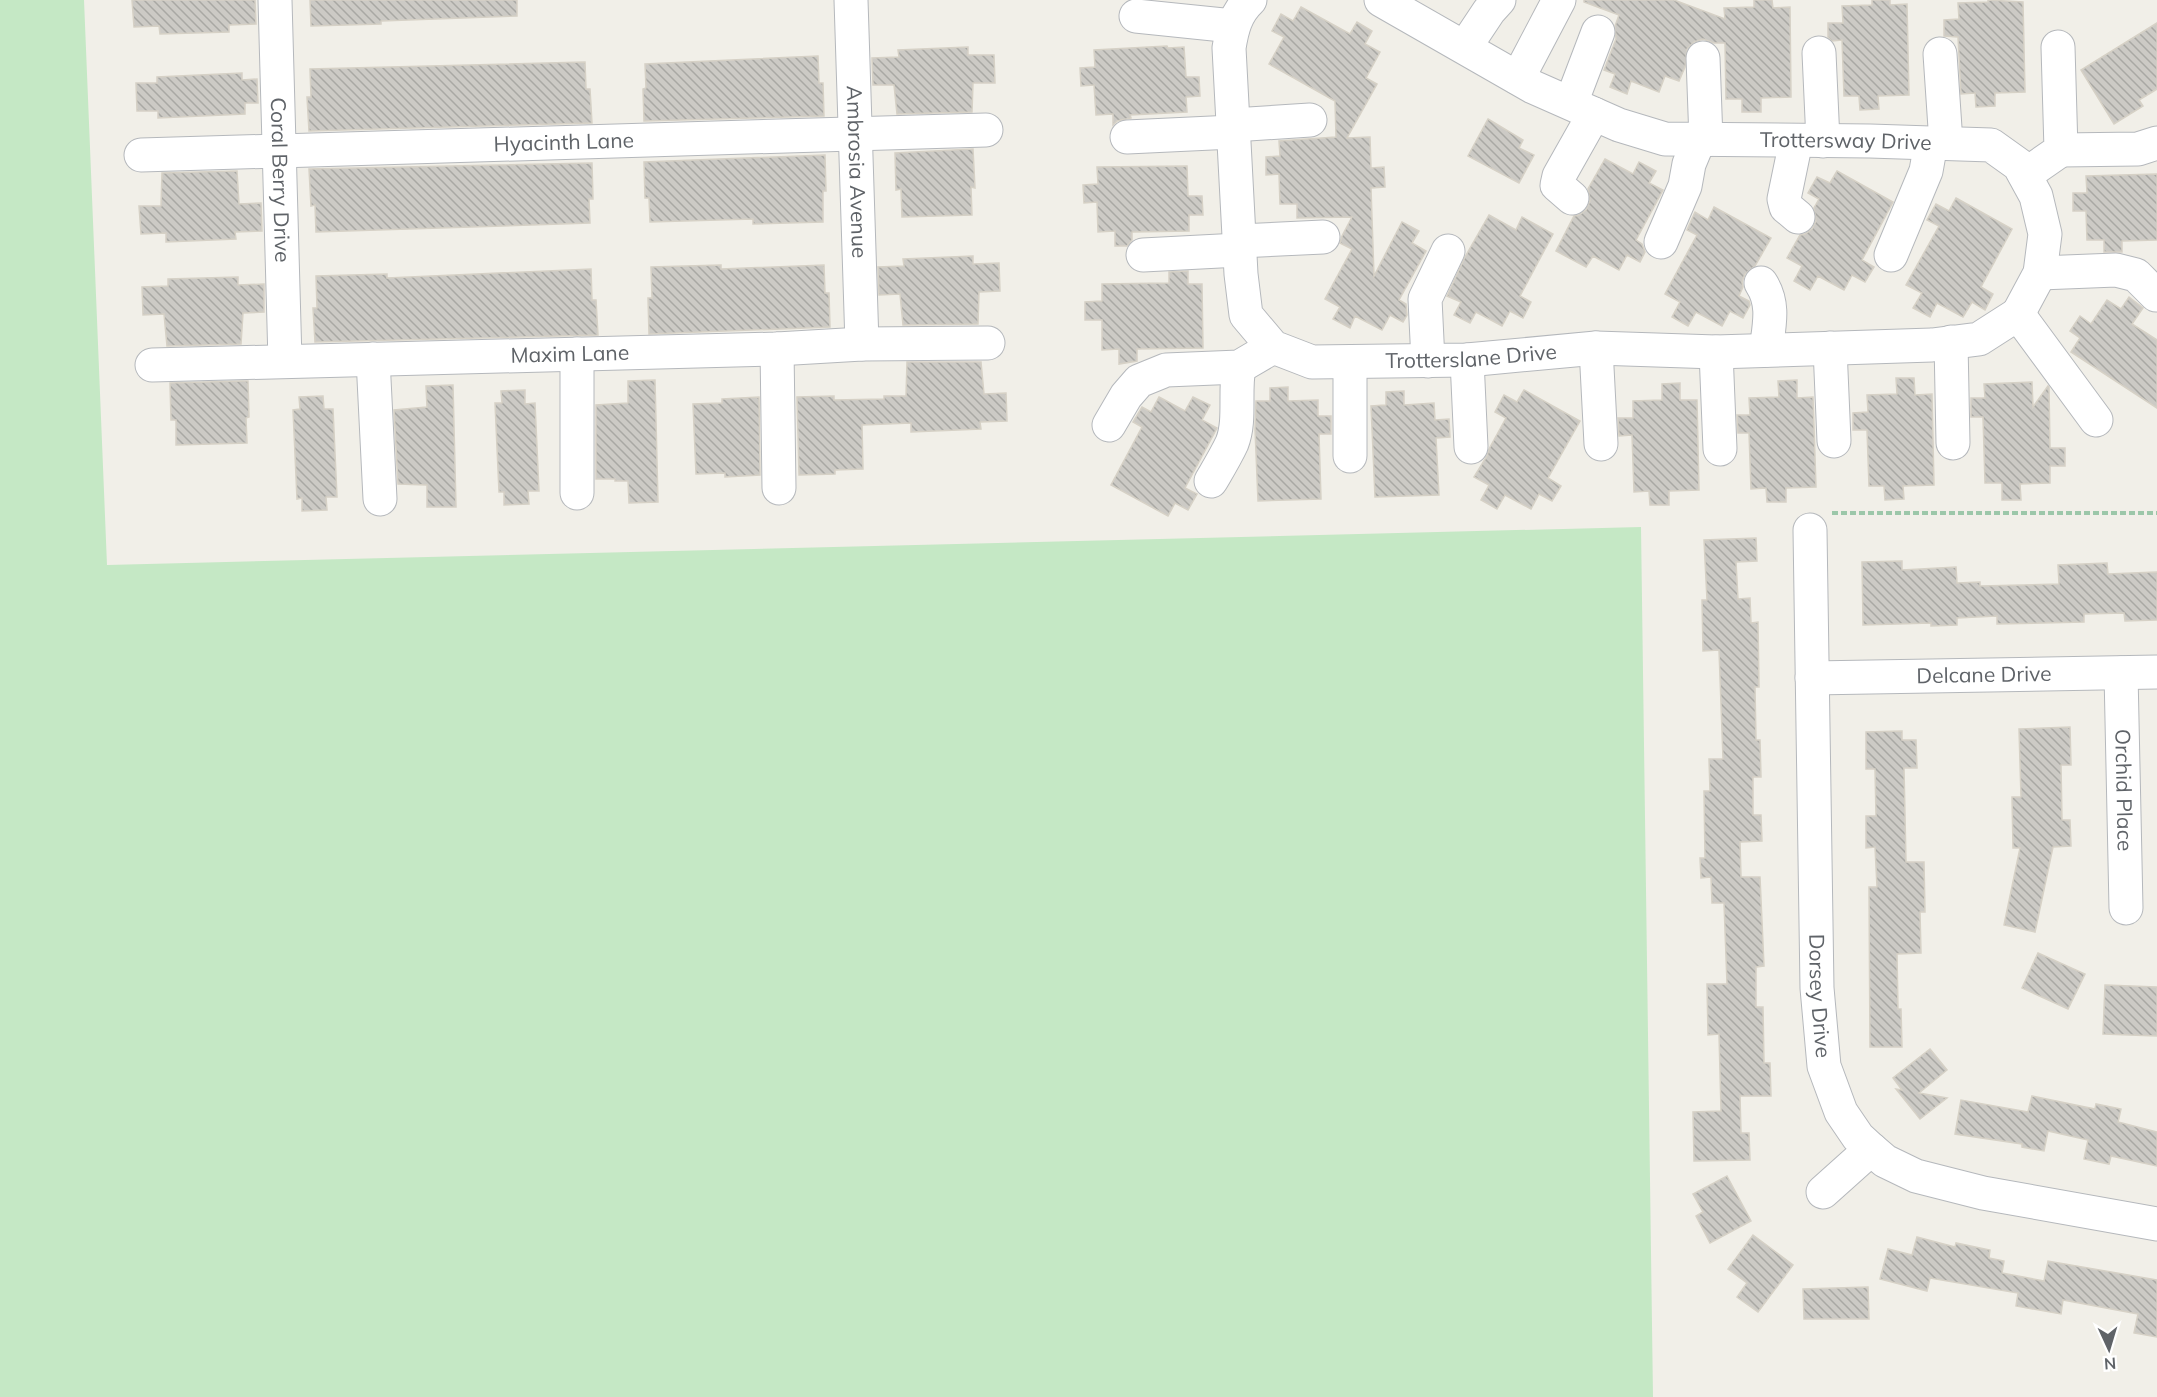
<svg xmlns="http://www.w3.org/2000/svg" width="2157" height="1397" font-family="Mulish,sans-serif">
<defs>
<pattern id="building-back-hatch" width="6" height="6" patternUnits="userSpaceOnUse" patternTransform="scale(1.5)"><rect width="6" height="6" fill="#cccac5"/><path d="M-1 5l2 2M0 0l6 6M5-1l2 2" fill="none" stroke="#a9a8a4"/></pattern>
</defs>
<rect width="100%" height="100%" fill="#f1efe8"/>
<!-- green -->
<path fill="#c5e8c5" d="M 0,0 L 84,0 L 107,565 L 1641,527 L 1653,1397 L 0,1397 Z"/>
<!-- building -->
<g fill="url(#building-back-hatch)" stroke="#d6d1c6" stroke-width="1.5">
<path d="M 132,0 L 255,0 L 256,24 L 229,25 L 229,32 L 160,34 L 159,26 L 134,27 Z"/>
<path d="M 310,0 L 517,0 L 517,16 L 381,21 L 381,24 L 311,26 Z"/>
<path d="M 1584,0 L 1674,0 L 1725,19 L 1724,8 L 1754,7 L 1754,0 L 1772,0 L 1773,8 L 1790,7 L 1791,97 L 1761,98 L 1761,112 L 1742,112 L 1742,99 L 1726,99 L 1725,43 L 1714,43 L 1703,39 L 1694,42 L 1687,49 L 1685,67 L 1679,81 L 1665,76 L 1659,92 L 1631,81 L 1627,94 L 1610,87 L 1615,74 L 1604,70 L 1616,39 L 1615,26 L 1619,15 L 1584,2 Z"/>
<path d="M 1872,0 L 1890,0 L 1890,5 L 1907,4 L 1909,95 L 1878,96 L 1879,109 L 1860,110 L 1859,96 L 1844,96 L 1842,40 L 1832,41 L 1828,37 L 1828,23 L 1843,23 L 1842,6 L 1872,5 Z"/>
<path d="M 1988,0 L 2023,2 L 2025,92 L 1995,93 L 1995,106 L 1976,107 L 1975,93 L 1961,94 L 1958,37 L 1944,36 L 1944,20 L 1959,19 L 1958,3 L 1988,2 Z"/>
<path d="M 1301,7 L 1350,34 L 1357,22 L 1372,31 L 1365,44 L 1380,52 L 1366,78 L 1377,84 L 1347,138 L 1370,137 L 1371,168 L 1384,167 L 1385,187 L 1371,188 L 1374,276 L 1402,222 L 1419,231 L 1412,243 L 1426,251 L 1399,300 L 1406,304 L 1407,315 L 1403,322 L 1390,315 L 1382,330 L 1355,316 L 1350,328 L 1333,319 L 1340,307 L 1325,299 L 1352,249 L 1340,243 L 1342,236 L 1352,217 L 1297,218 L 1297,204 L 1280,204 L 1279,174 L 1266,175 L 1266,157 L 1280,156 L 1279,141 L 1336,137 L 1335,101 L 1269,64 L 1284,37 L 1272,31 L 1281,14 L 1293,21 Z"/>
<path d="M 2157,23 L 2157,89 L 2139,100 L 2143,106 L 2114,124 L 2081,70 Z"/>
<path d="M 1167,46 L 1168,48 L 1184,47 L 1186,77 L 1199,77 L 1200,96 L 1186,97 L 1187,112 L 1130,115 L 1131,118 L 1117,121 L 1113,125 L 1113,114 L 1096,115 L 1094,85 L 1081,86 L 1080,68 L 1095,67 L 1094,50 Z"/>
<path d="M 968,47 L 968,55 L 994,55 L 995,83 L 973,83 L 972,112 L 897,114 L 894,85 L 873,85 L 872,58 L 899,57 L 898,50 Z"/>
<path d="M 818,56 L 819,83 L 823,83 L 824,116 L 644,121 L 643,89 L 646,88 L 645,64 Z"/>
<path d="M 585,62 L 586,89 L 590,89 L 592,123 L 309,131 L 307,97 L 311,97 L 310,69 Z"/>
<path d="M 242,73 L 242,80 L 257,79 L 258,103 L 245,103 L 245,114 L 158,118 L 158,111 L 137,111 L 136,83 L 157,83 L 157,77 Z"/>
<path d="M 1488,119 L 1523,140 L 1519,148 L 1534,155 L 1519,183 L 1468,156 Z"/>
<path d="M 973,149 L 975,188 L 971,187 L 972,215 L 902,217 L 901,189 L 896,190 L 895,153 Z"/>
<path d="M 825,155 L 826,191 L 823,191 L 823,222 L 753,224 L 753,219 L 650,222 L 649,198 L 645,198 L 644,162 Z"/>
<path d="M 1605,159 L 1633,174 L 1639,162 L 1656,171 L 1649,183 L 1663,190 L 1636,240 L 1642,244 L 1645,252 L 1640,262 L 1627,255 L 1619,270 L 1593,256 L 1586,267 L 1556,251 L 1574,216 L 1579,215 L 1586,210 L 1590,201 L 1588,189 Z"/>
<path d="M 592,163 L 593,199 L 589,199 L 590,223 L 316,232 L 315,205 L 311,206 L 309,169 Z"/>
<path d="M 1187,166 L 1188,196 L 1202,196 L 1203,215 L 1189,215 L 1189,231 L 1132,232 L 1132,240 L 1127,246 L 1115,246 L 1115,231 L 1098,232 L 1097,202 L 1084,203 L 1083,185 L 1098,184 L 1097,167 Z"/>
<path d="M 237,171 L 239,204 L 261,203 L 262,231 L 235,232 L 236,239 L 166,242 L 166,233 L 141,234 L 139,206 L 161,206 L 162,173 Z"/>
<path d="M 1837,171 L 1893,202 L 1862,260 L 1874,267 L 1865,282 L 1852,275 L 1844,290 L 1818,276 L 1810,290 L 1794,281 L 1802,266 L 1787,258 L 1800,235 L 1805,234 L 1812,229 L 1816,221 L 1814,208 L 1819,199 L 1808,193 L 1817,177 L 1830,183 Z"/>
<path d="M 2157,174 L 2157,240 L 2122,241 L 2122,252 L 2104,252 L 2104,240 L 2087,240 L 2086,211 L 2073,211 L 2073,193 L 2087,193 L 2086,176 Z"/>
<path d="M 1956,198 L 2012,229 L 1981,287 L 1993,294 L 1985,310 L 1972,302 L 1963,317 L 1937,303 L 1930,317 L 1913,308 L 1922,293 L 1906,285 L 1939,226 L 1927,220 L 1936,204 L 1949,211 Z"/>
<path d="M 1714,207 L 1771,238 L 1755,266 L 1745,274 L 1742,282 L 1743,287 L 1739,296 L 1749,301 L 1750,305 L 1743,318 L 1730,311 L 1722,326 L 1696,312 L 1688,326 L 1672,317 L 1680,302 L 1665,294 L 1697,235 L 1687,230 L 1695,212 L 1708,220 Z"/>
<path d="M 1489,215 L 1516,230 L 1522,217 L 1553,234 L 1520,296 L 1531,302 L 1523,318 L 1510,311 L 1502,326 L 1476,312 L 1470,323 L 1454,315 L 1461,302 L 1447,296 L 1465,257 Z"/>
<path d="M 973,256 L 973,264 L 999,263 L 1000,291 L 979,292 L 978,324 L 903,325 L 900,294 L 879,295 L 878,267 L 904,266 L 903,259 Z"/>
<path d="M 721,265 L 721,269 L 824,265 L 825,293 L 829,293 L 830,327 L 649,334 L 648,298 L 652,298 L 651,267 Z"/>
<path d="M 591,269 L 592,300 L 596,300 L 598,335 L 315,342 L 313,308 L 317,308 L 316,276 L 387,274 L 387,278 Z"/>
<path d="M 1188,271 L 1188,284 L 1202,284 L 1203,348 L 1137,349 L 1137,361 L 1119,364 L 1119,349 L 1102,350 L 1102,320 L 1085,320 L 1085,302 L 1102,301 L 1102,284 L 1169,283 L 1169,272 Z"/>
<path d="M 238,277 L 238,285 L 264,284 L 264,312 L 243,313 L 241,344 L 167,346 L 164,314 L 143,315 L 142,287 L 168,286 L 168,279 Z"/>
<path d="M 2129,297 L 2143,308 L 2132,324 L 2157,340 L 2157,408 L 2071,352 L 2080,338 L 2070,331 L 2080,316 L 2091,324 L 2107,300 L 2121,309 Z"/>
<path d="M 907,362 L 981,362 L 984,394 L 1006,393 L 1007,421 L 980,422 L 981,429 L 911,432 L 911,423 L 862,425 L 863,469 L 835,470 L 835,474 L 799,475 L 797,397 L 834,396 L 834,400 L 884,399 L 884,396 L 906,396 Z"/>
<path d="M 1896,378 L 1914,378 L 1915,395 L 1932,394 L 1934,485 L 1903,486 L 1904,499 L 1885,500 L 1884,486 L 1869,486 L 1867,430 L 1853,430 L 1853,413 L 1868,412 L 1867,395 L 1897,394 Z"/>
<path d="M 655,380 L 658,502 L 629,503 L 628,481 L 615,481 L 615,479 L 596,479 L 596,405 L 628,403 L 628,381 Z"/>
<path d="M 1797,380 L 1797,398 L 1813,397 L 1816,487 L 1786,488 L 1786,502 L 1767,502 L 1766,488 L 1751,489 L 1749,433 L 1738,433 L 1737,415 L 1750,415 L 1749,398 L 1779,397 L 1778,381 Z"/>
<path d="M 243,381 L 248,381 L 249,417 L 246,418 L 247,443 L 176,445 L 176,420 L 171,420 L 170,383 Z"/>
<path d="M 2032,382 L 2033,407 L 2048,386 L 2049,387 L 2050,448 L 2065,448 L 2065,466 L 2050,466 L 2050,483 L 2020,484 L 2021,500 L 2002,500 L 2002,483 L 1985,483 L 1983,417 L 1971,417 L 1971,398 L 1985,398 L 1984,384 Z"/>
<path d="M 1680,383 L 1680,400 L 1697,400 L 1699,490 L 1669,491 L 1669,505 L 1650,505 L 1649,491 L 1634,492 L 1632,435 L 1619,436 L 1618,418 L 1633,418 L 1633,401 L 1662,400 L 1662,384 Z"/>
<path d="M 453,385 L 456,507 L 427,507 L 427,485 L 398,484 L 394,410 L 427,407 L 426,386 Z"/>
<path d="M 1288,387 L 1288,401 L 1318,400 L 1318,416 L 1331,416 L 1331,434 L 1319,434 L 1321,499 L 1258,501 L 1255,429 L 1256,401 L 1270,401 L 1270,388 Z"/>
<path d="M 525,390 L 525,404 L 535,403 L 539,491 L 528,491 L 529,504 L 504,505 L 504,492 L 499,492 L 495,403 L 502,403 L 501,391 Z"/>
<path d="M 1524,390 L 1580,421 L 1548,478 L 1561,486 L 1552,501 L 1539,494 L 1531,509 L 1505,495 L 1497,509 L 1481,500 L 1489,485 L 1474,477 L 1487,456 L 1489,449 L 1506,418 L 1495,412 L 1504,395 L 1517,402 Z"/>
<path d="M 1404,391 L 1404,405 L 1434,403 L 1435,420 L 1449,419 L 1450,437 L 1436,438 L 1439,495 L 1375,497 L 1371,406 L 1386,405 L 1386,392 Z"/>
<path d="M 323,396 L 324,409 L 333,409 L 337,497 L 326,497 L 327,510 L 302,511 L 302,498 L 297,499 L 293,410 L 300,409 L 299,397 Z"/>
<path d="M 759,397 L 760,475 L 725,477 L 725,473 L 696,474 L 693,404 L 722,403 L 722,399 Z"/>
<path d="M 1159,397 L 1185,411 L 1193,397 L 1210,405 L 1202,420 L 1217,428 L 1185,488 L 1197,494 L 1188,510 L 1175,503 L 1168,516 L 1111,485 L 1142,427 L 1133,422 L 1142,407 L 1151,412 Z"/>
<path d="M 1756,538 L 1757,561 L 1736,562 L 1738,599 L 1750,598 L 1751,623 L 1758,622 L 1759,687 L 1755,687 L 1756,740 L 1760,740 L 1761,777 L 1753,777 L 1753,815 L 1761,815 L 1762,841 L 1740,842 L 1741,877 L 1760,877 L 1764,966 L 1756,967 L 1756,1007 L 1763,1007 L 1764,1063 L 1770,1063 L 1771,1096 L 1740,1096 L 1741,1133 L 1749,1133 L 1750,1160 L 1694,1161 L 1693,1112 L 1721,1111 L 1719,1034 L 1708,1035 L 1707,984 L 1727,984 L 1724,903 L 1712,903 L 1711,877 L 1701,878 L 1700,858 L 1705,858 L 1704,791 L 1710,791 L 1709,759 L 1723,759 L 1719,650 L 1703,651 L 1702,600 L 1707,600 L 1704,540 Z"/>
<path d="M 1902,561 L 1902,570 L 1956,567 L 1957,583 L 1980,582 L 1980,586 L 2059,584 L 2058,565 L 2107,563 L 2108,574 L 2157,572 L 2157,620 L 2125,621 L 2124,613 L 2084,614 L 2084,622 L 1997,624 L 1997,616 L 1957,618 L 1957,625 L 1931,626 L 1931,623 L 1863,625 L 1862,562 Z"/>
<path d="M 2070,727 L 2071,765 L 2061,765 L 2062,820 L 2070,820 L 2071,846 L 2053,847 L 2035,932 L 2004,925 L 2020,848 L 2013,848 L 2012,797 L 2021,797 L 2019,729 Z"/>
<path d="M 1902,731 L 1902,740 L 1916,740 L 1917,768 L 1904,768 L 1906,862 L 1924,862 L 1925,912 L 1920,912 L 1921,953 L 1897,954 L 1898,1009 L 1901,1009 L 1902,1047 L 1870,1047 L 1869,887 L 1877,887 L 1875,847 L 1866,848 L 1866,816 L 1876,816 L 1875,769 L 1866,769 L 1866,732 Z"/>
<path d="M 2038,953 L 2085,974 L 2068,1009 L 2022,988 Z"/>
<path d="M 2105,985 L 2157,987 L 2157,1036 L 2103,1034 Z"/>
<path d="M 1930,1049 L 1947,1070 L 1919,1093 L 1947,1098 L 1920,1119 L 1896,1089 L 1902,1090 L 1893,1078 Z"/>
<path d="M 2032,1096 L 2095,1109 L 2096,1104 L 2121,1109 L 2118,1122 L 2157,1132 L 2157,1166 L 2111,1156 L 2109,1164 L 2084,1159 L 2088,1140 L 2048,1131 L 2044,1151 L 2022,1147 L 2022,1144 L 1955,1134 L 1961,1100 L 2028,1112 Z"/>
<path d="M 1727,1176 L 1751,1221 L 1710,1243 L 1696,1216 L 1703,1212 L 1693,1194 Z"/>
<path d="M 1753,1235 L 1793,1265 L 1758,1312 L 1737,1297 L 1747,1283 L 1728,1269 Z"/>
<path d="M 1917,1237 L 1955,1247 L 1956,1243 L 1990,1250 L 1989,1258 L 2004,1261 L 2002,1273 L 2044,1281 L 2048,1261 L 2157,1280 L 2157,1337 L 2134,1333 L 2138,1314 L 2063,1300 L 2061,1314 L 2016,1306 L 2018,1293 L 1930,1278 L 1927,1291 L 1880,1279 L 1888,1249 L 1912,1255 Z"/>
<path d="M 1868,1287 L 1869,1319 L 1804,1319 L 1803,1289 Z"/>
</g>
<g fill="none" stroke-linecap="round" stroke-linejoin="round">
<!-- minor casing -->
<g stroke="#b5b8bc" stroke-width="35">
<g id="minor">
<path id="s1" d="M 275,0 L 285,361"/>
<path id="s2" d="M 851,0 L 862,344"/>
<path id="s3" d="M 1250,0 C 1236,13 1232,29 1229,48 L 1241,274 L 1246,315 L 1273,347 L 1312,362 L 1467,360 L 1596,348 L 1716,352 L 1932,345 L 1979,339 L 2018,314"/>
<path id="s4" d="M 1381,0 L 1533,87 L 1619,125 L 1665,139 L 1870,141 L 1991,145 L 2019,165 L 2036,196 L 2045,234 L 2040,273 L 2018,314"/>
<path d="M 1136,16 L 1233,26"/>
<path d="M 1465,47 L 1489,11 L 1499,0"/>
<path d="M 1819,53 L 1823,141"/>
<path d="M 1940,54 L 1946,143"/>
<path d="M 1703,58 L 1706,140"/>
<path d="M 1518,78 L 1559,0"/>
<path d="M 1571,103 L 1598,32"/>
<path d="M 1233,125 L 1310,120"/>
<path d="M 1127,137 L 1233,132"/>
<path d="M 1796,141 L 1784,199 L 1786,207 L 1798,217"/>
<path d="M 2061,150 L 2138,149 L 2157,143"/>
<path id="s5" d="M 141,155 L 986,130"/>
<path d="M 2025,175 L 2061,150 L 2058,47"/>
<path d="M 1572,198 L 1557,185 L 1559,176 L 1594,114"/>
<path d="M 1239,241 L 1323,237"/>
<path d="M 1661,242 L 1685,186 L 1689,164 L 1699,140"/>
<path d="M 1143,255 L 1239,250"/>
<path d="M 1891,255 L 1926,171 L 1931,143"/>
<path d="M 2040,273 L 2116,270 L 2136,275 L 2156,295"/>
<path d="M 1761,283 C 1775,304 1769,326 1766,350"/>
<path d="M 2018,314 L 2096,420"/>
<path d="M 1951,342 L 1953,443"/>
<path d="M 1596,348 L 1601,444"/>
<path d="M 1830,348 L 1834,441"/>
<path d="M 777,349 L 779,488"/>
<path d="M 1716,352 L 1720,449"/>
<path d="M 577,354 L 577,493"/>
<path d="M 373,359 L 380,499"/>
<path d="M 1467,360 L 1471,447"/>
<path d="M 1428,361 L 1425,299 L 1448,251"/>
<path d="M 1350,362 L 1350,456"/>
<path id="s6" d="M 152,365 L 777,349 L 862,344 L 988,343"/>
<path d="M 1109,425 L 1126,396 L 1139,381 L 1166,370 L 1239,367 L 1273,347"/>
<path d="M 1211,481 C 1218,469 1226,456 1232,443 C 1241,420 1234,391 1239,367"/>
<path id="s7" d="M 1810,530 L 1817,988 L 1824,1066 L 1841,1112 L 1858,1137 L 1871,1149 L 1885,1161 L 1916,1176 L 1983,1193 L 2157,1224"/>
<path id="s8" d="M 2121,673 L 2126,908"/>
<path id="s9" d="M 1812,678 L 2157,672"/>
<path d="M 1823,1192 L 1871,1149"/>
</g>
</g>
<!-- path -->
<path stroke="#9cc7a9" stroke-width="4" stroke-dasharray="6 3" stroke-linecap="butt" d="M 1832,513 L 2157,513"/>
<!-- minor -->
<use href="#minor" stroke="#fff" stroke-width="33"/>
</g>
<g text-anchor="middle" stroke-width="6" stroke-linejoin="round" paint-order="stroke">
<!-- street labels -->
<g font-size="21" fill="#5f6368" stroke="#fff">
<text dy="7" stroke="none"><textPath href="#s4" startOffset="498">Trottersway Drive</textPath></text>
<text dy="7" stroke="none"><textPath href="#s5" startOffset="423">Hyacinth Lane</textPath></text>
<text dy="7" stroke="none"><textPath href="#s2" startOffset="172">Ambrosia Avenue</textPath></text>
<text dy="7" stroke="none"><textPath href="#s1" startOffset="180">Coral Berry Drive</textPath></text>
<text dy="7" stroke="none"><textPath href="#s6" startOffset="418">Maxim Lane</textPath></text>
<text dy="7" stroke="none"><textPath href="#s3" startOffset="564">Trotterslane Drive</textPath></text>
<text dy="7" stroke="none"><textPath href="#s9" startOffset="172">Delcane Drive</textPath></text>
<text dy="7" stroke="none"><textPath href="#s8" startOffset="117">Orchid Place</textPath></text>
<text dy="7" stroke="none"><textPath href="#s7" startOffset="466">Dorsey Drive</textPath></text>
</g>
</g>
<!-- north arrow -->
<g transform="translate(2109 1349) rotate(176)" stroke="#ffffff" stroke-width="4.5" paint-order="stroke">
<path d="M0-4.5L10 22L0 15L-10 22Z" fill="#5f6368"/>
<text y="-9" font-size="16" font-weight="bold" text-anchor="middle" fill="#5f6368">N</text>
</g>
</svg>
